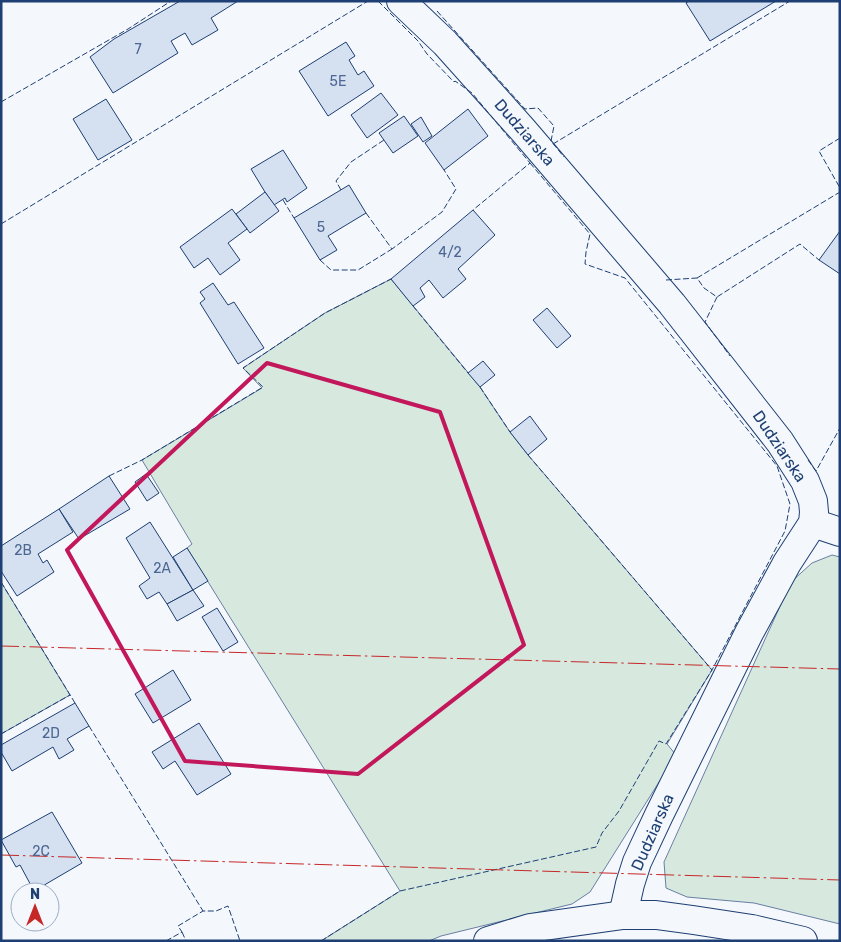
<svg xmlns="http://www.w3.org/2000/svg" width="841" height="942" font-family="Rubik,sans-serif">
<rect width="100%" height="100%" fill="#f4f7fb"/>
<!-- green -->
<g fill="#d7e8df" stroke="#687fa3">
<path d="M 391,279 L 480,387 L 510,432 L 528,455 L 712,670 L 667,744 L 676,755 L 590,892 L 572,904 L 441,936 L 429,941 L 321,941 L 400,891 L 187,548 L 192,544 L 142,460 L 262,388 L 243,368 L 325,313 Z"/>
<path d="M 832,555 L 840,557 L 840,924 L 754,903 L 687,897 L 666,888 L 664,862 L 791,582 L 812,563 Z"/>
<path d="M 1,582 L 70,695 L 1,734 Z"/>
</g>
<!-- building -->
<g fill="#d5e0f0" stroke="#1d3f73">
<path d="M 180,1 L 238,1 L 211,18 L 218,30 L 192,45 L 185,33 L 171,41 L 178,53 L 113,93 L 90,57 L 114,39 Z"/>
<path d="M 689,1 L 776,1 L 710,41 L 686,3 Z"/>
<path d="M 346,42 L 355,56 L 349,60 L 358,75 L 364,71 L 374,86 L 328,116 L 299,71 Z"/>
<path d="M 381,93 L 398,115 L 367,138 L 351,115 Z"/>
<path d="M 106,99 L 132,140 L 98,160 L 73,119 Z"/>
<path d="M 468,109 L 488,136 L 444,170 L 425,143 Z"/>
<path d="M 404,116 L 418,136 L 393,153 L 379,133 Z"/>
<path d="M 421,117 L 432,136 L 423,142 L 411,124 Z"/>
<path d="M 283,150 L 307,188 L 287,202 L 285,198 L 274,205 L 265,192 L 251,169 Z"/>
<path d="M 349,185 L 366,213 L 328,236 L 337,250 L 320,260 L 294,218 Z"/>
<path d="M 265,192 L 279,211 L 250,233 L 236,214 Z"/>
<path d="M 232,209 L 247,229 L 228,243 L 240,260 L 220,275 L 208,258 L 194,268 L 180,247 Z"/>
<path d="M 473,210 L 495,235 L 458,269 L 466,279 L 443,298 L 429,280 L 420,288 L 425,297 L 413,306 L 391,279 Z"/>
<path d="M 840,231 L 840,274 L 819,260 Z"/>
<path d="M 213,283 L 228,305 L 234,302 L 264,348 L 238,364 L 200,303 L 205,299 L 200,292 Z"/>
<path d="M 547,308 L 571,336 L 557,348 L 533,320 Z"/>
<path d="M 483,361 L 495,375 L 480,387 L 468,373 Z"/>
<path d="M 530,416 L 547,439 L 528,455 L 510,432 Z"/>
<path d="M 146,474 L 159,493 L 147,501 L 135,482 Z"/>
<path d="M 109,476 L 130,509 L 79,539 L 59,509 Z"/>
<path d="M 59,509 L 73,532 L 38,554 L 43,563 L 47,560 L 54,572 L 17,596 L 1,571 L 1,546 Z"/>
<path d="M 150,522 L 193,590 L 167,604 L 159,592 L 147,599 L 139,586 L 150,578 L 126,538 Z"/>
<path d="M 187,548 L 208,581 L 193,590 L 173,557 Z"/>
<path d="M 193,590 L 204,606 L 177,621 L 167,604 Z"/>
<path d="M 217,608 L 238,642 L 223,651 L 202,617 Z"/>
<path d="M 173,670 L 191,700 L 153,723 L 135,694 Z"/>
<path d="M 75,703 L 89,726 L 67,739 L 74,750 L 59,759 L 53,747 L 12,771 L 1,752 L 1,745 Z"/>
<path d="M 199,723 L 231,774 L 197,795 L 175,761 L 163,769 L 152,752 Z"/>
<path d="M 52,812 L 82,863 L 34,891 L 20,865 L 16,867 L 1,840 Z"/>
</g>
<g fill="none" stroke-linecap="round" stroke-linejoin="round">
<!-- minor casing -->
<g stroke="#1d3f73" stroke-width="30">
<g id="minor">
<path d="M 401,1 L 445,43 L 523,130 L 672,304 L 780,442 L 805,481 L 813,501 L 814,512 L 813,523 L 787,563 L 749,633 L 659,815 L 637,862 L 630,884 L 623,915"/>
<path d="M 813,523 L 840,532"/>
<path d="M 488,941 L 530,928 L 623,915 L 656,915 L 693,920 L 752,929 L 803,941"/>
</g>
</g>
<!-- minor -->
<use href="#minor" stroke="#f4f7fb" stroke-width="28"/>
<!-- fence -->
<g stroke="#1d3f73" stroke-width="1" stroke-dasharray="6 2.5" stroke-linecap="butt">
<path d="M 378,1 L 418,41 L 427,54 L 454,82 L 455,81 L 472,93 L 530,163 L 473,210"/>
<path d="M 437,11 L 525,109 L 538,108 L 554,126 L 551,141 L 564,157"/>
<path d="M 1,102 L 128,29 L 171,1"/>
<path d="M 840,138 L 819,151 L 840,188"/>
<path d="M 553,144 L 790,1"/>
<path d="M 341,190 L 336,181 L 351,162 L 384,140"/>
<path d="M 283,200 L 294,218"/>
<path d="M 366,213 L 392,249 L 442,212 L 456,189 L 444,170"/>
<path d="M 1,224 L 368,1"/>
<path d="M 320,260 L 331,270 L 358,270 L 392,249"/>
<path d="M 697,278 L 840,192"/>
<path d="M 666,280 L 697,278 L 704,288 L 717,297 L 800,244 L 819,260"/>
<path d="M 717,297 L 705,322 L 730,356"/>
<path d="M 413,306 L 468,373"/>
<path d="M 480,387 L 510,432"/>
<path d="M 528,455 L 712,670"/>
<path d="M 808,460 L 816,471 L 840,428"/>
<path d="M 109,476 L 142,460 L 263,387 L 243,368 L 325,313 L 391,279"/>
<path d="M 1,582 L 75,703"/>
<path d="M 89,726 L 203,911"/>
<path d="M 1,734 L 70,695"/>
<path d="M 182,932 L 186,941"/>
<path d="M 166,941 L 182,932 L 178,926 L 203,911 L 216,911 L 228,906 L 240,941"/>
<path d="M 321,941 L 400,891 L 596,847 L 602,833 L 619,811 L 659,741 L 666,744 L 712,670 L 785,531 L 790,504 L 777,466 L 625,278 L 585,264 L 586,252 L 590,234 L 530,163"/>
</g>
<!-- power -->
<g stroke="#c62828" stroke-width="1" stroke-dasharray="18 4 2.5 4" stroke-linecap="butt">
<path d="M 1,646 L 840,669"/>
<path d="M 1,855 L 840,880"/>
</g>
</g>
<!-- marked area -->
<path fill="none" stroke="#c2185b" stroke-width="4" stroke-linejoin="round" d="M 267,363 L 440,412 L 524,645 L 358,774 L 185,761 L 67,550 Z"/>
<g text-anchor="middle" stroke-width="4" stroke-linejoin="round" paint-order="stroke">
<!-- number labels -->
<g font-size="14" fill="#4b6792">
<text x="138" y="54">7</text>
<text x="338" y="86">5E</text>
<text x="321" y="232">5</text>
<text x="450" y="257">4/2</text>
<text x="23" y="555">2B</text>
<text x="162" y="573">2A</text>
<text x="51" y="738">2D</text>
<text x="41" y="856">2C</text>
</g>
<!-- street labels -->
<g font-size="16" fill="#1d3f73" stroke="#f4f7fb">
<text transform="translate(525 132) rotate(49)" y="6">Dudziarska</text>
<text transform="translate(780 446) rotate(56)" y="6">Dudziarska</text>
<text transform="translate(652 832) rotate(-66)" y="6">Dudziarska</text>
</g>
</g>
<!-- border -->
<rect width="841" height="942" fill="none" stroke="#1d3f73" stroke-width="5"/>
<!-- north arrow -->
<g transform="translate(35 907)"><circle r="24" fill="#f4f7fb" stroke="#9eadc5"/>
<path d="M0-4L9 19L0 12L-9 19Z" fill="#c62828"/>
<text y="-8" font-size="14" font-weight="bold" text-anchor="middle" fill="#1d3f73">N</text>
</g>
</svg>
